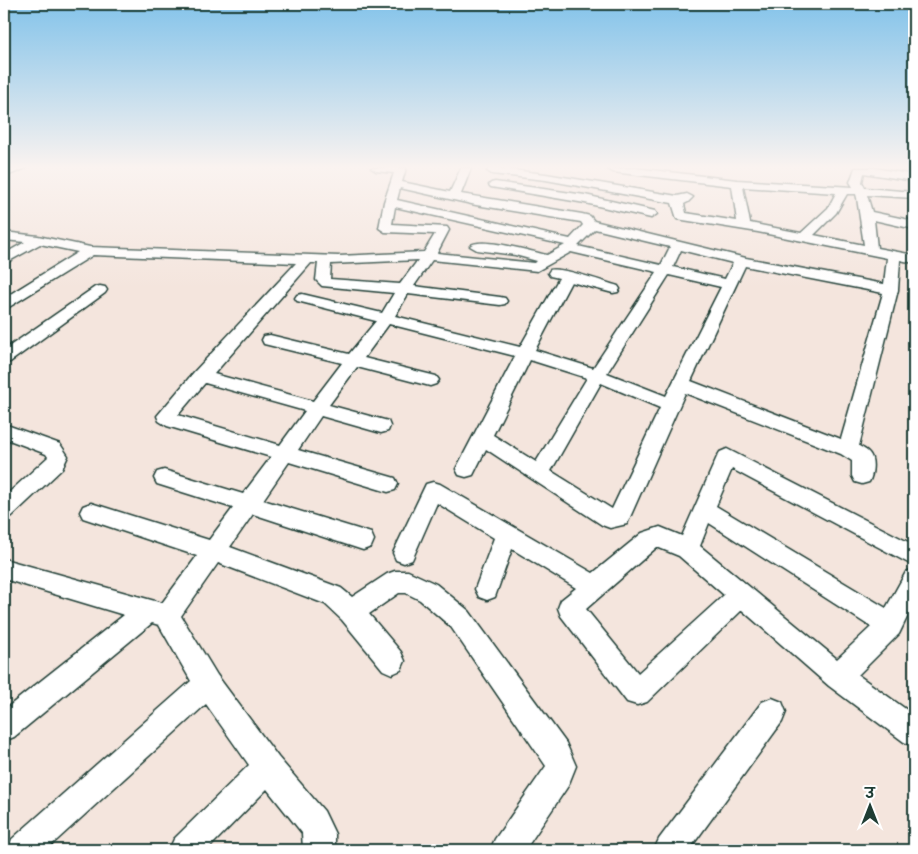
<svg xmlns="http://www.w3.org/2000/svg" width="918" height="854" font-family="Mynerve,'Playpen Sans Deva',sans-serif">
<rect width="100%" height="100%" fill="#f4e5dd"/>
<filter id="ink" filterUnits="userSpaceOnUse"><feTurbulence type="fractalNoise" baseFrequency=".02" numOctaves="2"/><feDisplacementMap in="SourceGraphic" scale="10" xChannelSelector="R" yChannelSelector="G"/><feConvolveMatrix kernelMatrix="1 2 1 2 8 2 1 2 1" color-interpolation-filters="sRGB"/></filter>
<g filter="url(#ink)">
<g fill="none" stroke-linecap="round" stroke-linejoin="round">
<!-- minor casing -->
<g stroke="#1f3d34" stroke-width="3">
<g id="minor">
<path d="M 10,168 L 26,168 L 4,177 L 4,170 Z"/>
<path d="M 371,168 L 406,168 L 402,182 L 450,192 L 461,168 L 471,168 L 461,194 L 582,214 L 590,216 L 594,221 L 746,258 L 884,284 L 887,258 L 758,232 L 677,219 L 672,203 L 546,180 L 492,174 L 487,171 L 488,169 L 496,168 L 546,174 L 677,196 L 687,194 L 693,197 L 688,202 L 684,204 L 686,213 L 737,221 L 732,186 L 613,172 L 608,169 L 635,168 L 737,180 L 853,187 L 850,182 L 855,168 L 875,168 L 914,175 L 914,181 L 864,173 L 862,182 L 865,188 L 914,192 L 914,198 L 867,195 L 872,212 L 914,221 L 914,229 L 874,220 L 877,248 L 914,255 L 914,263 L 900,260 L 898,290 L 859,446 C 862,448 867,450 869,453 C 875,459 873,475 869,482 L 862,484 L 855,482 L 852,476 L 852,461 L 841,454 L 685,393 L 627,524 L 610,528 L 602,525 L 486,449 L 473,475 L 466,477 L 459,475 L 456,469 L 515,356 L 389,324 L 364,358 L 436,376 L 439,380 L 436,384 L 430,386 L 357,367 L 329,405 L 388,421 L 390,426 L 388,431 L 381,433 L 321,416 L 298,450 L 395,478 L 398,484 L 395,490 L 388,492 L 289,462 L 263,500 L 371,533 L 374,540 L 371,547 L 363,550 L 253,514 L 230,547 L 341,588 L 352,597 L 387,574 L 395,571 L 408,571 L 436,584 L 469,611 L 566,743 L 576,766 L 568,786 L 525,850 L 490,850 L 495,839 L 546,766 L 451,627 L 420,600 L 406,593 L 399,593 L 369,614 L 401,652 L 405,661 L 401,670 L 392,674 L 383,670 L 342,620 L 325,604 L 218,563 L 181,616 L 217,675 L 278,757 L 324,811 L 335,834 L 335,850 L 303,850 L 302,833 L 267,789 L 207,850 L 169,850 L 174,839 L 249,765 L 206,704 L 46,850 L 7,850 L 12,839 L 191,681 L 159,625 L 152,623 L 14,737 L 4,741 L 4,710 L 124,615 L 4,579 L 4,559 L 162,603 L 197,556 L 83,518 L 80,512 L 83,506 L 91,503 L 209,540 L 233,508 L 157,484 L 154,478 L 157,472 L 164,470 L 243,494 L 271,457 L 167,426 L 159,421 L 157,416 L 194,372 L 296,263 L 93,255 L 9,307 L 4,308 L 4,298 L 78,252 L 40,244 L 4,264 L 4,254 L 25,242 L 4,240 L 4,232 L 38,236 L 90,247 L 339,256 L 424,252 L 435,234 L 385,232 L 379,228 L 384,202 L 394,173 L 376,171 ZM 743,187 L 836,193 L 828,208 L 801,233 L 750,223 ZM 400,188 L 476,205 L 581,222 L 583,225 L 570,239 L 397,200 ZM 847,194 L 856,194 L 857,198 L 864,245 L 814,235 L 836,213 ZM 395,207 L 565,245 L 547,255 C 534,252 479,236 470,246 L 477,250 L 515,255 L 537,261 L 535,263 L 437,253 L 449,230 L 447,227 L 392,224 ZM 595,229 L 670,247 L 661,265 L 578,246 ZM 681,250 L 733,263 L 725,279 L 673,267 ZM 571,252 L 657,272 L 593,368 L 535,350 L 571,282 L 613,293 L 618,292 L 620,289 L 618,286 C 604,282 562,267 550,270 L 548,273 L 550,276 L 559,278 L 520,347 L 395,316 L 408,294 L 500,305 L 505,304 L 507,301 L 505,298 L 500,297 L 414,286 L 432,260 L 537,271 ZM 418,260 L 400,284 L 330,279 L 331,264 ZM 311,263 L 318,263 L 316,280 L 322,286 L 394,293 L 382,313 L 302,294 L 297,295 L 295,298 L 297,301 L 376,321 L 349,354 L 270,335 L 264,336 L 262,340 L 264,344 L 342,363 L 313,401 L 214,374 ZM 745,266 L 883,293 L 841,439 L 691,381 ZM 669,275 L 721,287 L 666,396 L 607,373 ZM 530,360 L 587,378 L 536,462 L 493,435 ZM 205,383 L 305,411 L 280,445 L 178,415 ZM 601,383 L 660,408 L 612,509 L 551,471 Z"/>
<path d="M 495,182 L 585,195 L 655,211 L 657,214 L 651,218 L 585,203 L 491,187 L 489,185 L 491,183 Z"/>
<path d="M 100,286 L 105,287 L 107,290 L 105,293 L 10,362 L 4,363 L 4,350 L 95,287 Z"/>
<path d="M 4,424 L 60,444 L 68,456 L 62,469 L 12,516 L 4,519 L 4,497 L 48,457 L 46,454 L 4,438 Z"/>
<path d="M 727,449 L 914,545 L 914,566 L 732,469 L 716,506 L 886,608 L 906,572 L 914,569 L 914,603 L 899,634 L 858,675 L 914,715 L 914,746 L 904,742 L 829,686 L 742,610 L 647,702 L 637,705 L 627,702 L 561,616 L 558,608 L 561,600 L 576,588 L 512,549 L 495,597 L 487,600 L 479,597 L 475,589 L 494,538 L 437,503 L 412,560 L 404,563 L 396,560 L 393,553 L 426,484 L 433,482 L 440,484 L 593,573 L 642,533 L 660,527 L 682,536 L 717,457 L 720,452 ZM 709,523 L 871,627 L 837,659 L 700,546 ZM 657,547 L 679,556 L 724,595 L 638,673 L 586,609 Z"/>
<path d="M 772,698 L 782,702 L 786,712 L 782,722 L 689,850 L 654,850 L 659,839 L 762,702 Z"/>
</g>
</g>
<!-- minor -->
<use href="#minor" fill="#fff" fill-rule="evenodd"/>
</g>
</g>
<!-- sky -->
<linearGradient id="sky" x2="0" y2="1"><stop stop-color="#83c3ea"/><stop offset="0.58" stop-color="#faf3f0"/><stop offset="1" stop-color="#faf3f0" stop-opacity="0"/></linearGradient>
<rect width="918" height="288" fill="url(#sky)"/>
<!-- margin -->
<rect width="918" height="854" fill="none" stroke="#fff" stroke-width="20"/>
<rect x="10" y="10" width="898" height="834" fill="none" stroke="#1f3d34" stroke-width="2" filter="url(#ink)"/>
<!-- north arrow -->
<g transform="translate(870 806)" stroke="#ffffff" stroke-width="4" paint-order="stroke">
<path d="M0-4L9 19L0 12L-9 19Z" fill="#1f3d34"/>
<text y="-8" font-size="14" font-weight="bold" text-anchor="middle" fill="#1f3d34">उ</text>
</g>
</svg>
